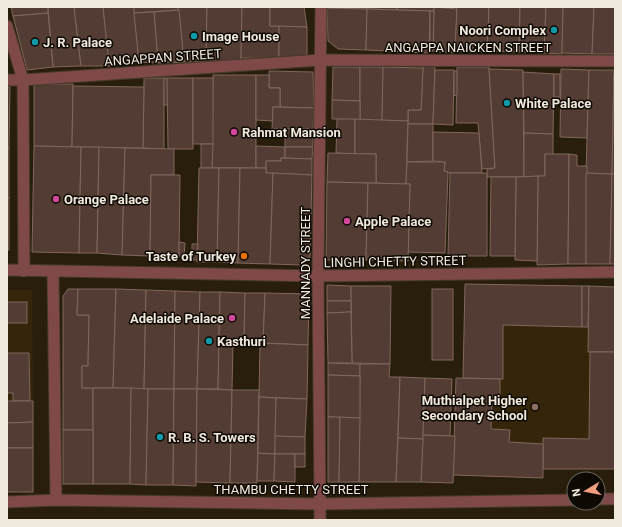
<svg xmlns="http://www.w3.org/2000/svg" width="622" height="527" font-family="Roboto,sans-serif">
<rect width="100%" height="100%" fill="#291e0b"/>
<!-- built -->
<g fill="#35260b">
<path d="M 465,284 L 615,287 L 615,469 L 543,469 L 543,478 L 453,475 L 456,378 L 463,378 Z"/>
<path d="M 7,290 L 32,290 L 33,401 L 7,401 Z"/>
</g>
<!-- building -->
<g fill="#533c33" stroke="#81675e">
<path d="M 11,7 L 48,7 L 48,13 L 13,16 Z"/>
<path d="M 48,7 L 74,7 L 81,66 L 53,67 Z"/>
<path d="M 74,7 L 103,7 L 110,66 L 81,66 Z"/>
<path d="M 103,7 L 134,7 L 139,62 L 109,63 Z"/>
<path d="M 134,7 L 178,7 L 179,10 L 134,13 Z"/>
<path d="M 178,7 L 207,7 L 206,62 L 184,62 Z"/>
<path d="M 207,7 L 242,7 L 241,63 L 206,62 Z"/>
<path d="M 242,7 L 270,7 L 270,26 L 279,26 L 279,59 L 241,58 Z"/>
<path d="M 270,7 L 304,7 L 307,27 L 270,26 Z"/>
<path d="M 326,7 L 367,7 L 367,9 L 327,8 Z"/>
<path d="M 367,7 L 397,7 L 397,10 L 367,9 Z"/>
<path d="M 397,7 L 434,7 L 434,11 L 397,10 Z"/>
<path d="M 434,7 L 457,9 L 455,53 L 433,51 Z"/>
<path d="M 457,7 L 489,7 L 488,52 L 455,51 Z"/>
<path d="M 489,7 L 520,7 L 519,52 L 487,51 Z"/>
<path d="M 520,7 L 546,7 L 544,53 L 519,52 Z"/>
<path d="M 546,7 L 563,7 L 562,54 L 544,53 Z"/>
<path d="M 563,7 L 594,7 L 592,54 L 562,53 Z"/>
<path d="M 594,7 L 615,7 L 615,54 L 592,54 Z"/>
<path d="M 327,8 L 367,9 L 366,50 L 338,49 L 328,41 Z"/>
<path d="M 367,9 L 430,11 L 429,53 L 366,50 Z"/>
<path d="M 179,10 L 184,62 L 158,63 L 154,12 Z"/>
<path d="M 430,11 L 434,11 L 433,51 L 430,51 Z"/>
<path d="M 154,12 L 158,63 L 139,62 L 134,13 Z"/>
<path d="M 48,13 L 53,67 L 27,70 L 13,16 Z"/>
<path d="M 279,26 L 307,27 L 307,59 L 279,59 Z"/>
<path d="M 423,65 L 435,65 L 433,124 L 408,124 L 408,110 L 421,110 Z"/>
<path d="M 333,67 L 360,67 L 360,101 L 332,100 Z"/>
<path d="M 360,67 L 383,67 L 382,121 L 360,120 Z"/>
<path d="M 383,67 L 423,68 L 421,110 L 408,110 L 408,121 L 382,121 Z"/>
<path d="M 457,67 L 489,67 L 495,168 L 482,169 L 478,123 L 456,123 Z"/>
<path d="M 489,69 L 523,70 L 524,177 L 487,177 L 487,169 L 495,168 Z"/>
<path d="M 561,69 L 589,70 L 587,138 L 560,137 Z"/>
<path d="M 435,70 L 454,70 L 453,125 L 433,124 Z"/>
<path d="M 589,70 L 614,70 L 612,174 L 586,173 Z"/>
<path d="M 269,71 L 313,72 L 314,108 L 280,107 L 280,88 L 269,88 Z"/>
<path d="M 454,71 L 457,71 L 457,95 L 454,96 Z"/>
<path d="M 523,72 L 554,74 L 553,134 L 524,133 Z"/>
<rect x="554" y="74" width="6" height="23"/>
<path d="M 614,74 L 615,174 L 612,174 Z"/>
<path d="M 213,75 L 256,75 L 256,168 L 212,168 Z"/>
<path d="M 256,75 L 269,75 L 269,88 L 280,88 L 280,107 L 273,107 L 273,121 L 256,120 Z"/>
<path d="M 144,78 L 164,78 L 164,149 L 143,148 Z"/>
<path d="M 164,78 L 167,78 L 168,105 L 164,105 Z"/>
<path d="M 167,78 L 193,78 L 193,149 L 168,149 Z"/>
<rect x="193" y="78" width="20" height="66"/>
<path d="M 34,84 L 73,84 L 72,147 L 34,146 Z"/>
<path d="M 73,86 L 144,87 L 143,148 L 72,147 Z"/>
<path d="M 7,87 L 10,87 L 9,148 L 7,148 Z"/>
<path d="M 332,100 L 360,101 L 360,120 L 332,119 Z"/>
<path d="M 273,107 L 314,108 L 313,129 L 272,129 Z"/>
<path d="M 337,119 L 355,119 L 355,154 L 336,153 Z"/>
<path d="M 355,119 L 408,121 L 406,184 L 376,183 L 376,154 L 355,154 Z"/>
<path d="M 408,124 L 433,124 L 433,161 L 407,162 Z"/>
<rect x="285" y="129" width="28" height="18"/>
<path d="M 433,132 L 479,133 L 482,173 L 447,173 L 448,172 L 444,171 L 445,162 L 433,161 Z"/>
<path d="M 524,133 L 553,134 L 553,155 L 545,154 L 545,176 L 524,177 Z"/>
<path d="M 201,144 L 213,144 L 212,168 L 201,168 Z"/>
<path d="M 34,146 L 81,147 L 79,253 L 32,252 Z"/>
<path d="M 256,146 L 285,147 L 285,158 L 281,158 L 281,161 L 266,161 L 266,168 L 256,168 Z"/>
<path d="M 81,147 L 99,147 L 97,253 L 79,253 Z"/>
<path d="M 99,147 L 125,148 L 122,255 L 97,253 Z"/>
<path d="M 285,147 L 313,147 L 312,159 L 285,158 Z"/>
<rect x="7" y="148" width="2" height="50"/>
<path d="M 125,148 L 174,149 L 174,175 L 151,175 L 150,256 L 122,255 Z"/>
<path d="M 328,153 L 376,154 L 376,183 L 327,182 Z"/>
<path d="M 545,154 L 569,154 L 568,264 L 537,265 L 538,176 L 545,176 Z"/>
<path d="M 569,154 L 577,155 L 577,166 L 587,166 L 586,264 L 568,264 Z"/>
<path d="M 281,158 L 312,159 L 312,175 L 266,173 L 266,161 L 281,161 Z"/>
<path d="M 407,162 L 445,162 L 444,171 L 448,172 L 445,253 L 408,252 L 410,184 L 406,184 Z"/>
<path d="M 199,168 L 219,168 L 217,262 L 197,262 Z"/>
<path d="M 219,168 L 240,168 L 238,263 L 217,262 Z"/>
<path d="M 240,168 L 266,168 L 266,173 L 273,173 L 270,264 L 238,263 Z"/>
<path d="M 273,173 L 312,175 L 310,257 L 301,265 L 270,264 Z"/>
<path d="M 450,173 L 487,173 L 487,256 L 448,256 Z"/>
<path d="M 586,173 L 612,174 L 610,264 L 586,264 Z"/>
<path d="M 612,174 L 615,174 L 615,264 L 610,264 Z"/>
<path d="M 151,175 L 180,175 L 179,256 L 150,256 Z"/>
<path d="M 538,176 L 537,261 L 515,260 L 516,177 Z"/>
<path d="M 491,177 L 516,177 L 515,256 L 490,256 Z"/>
<path d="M 327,182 L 368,183 L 366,260 L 326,260 Z"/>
<path d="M 368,183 L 410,184 L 408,261 L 366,260 Z"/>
<rect x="7" y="198" width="2" height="52"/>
<path d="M 179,242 L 185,243 L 184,256 L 179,256 Z"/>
<path d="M 192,244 L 198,244 L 197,260 L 192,260 Z"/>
<path d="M 465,284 L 582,286 L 582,327 L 503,325 L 503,379 L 463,378 Z"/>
<path d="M 327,285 L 351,286 L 351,301 L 327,301 Z"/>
<path d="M 351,286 L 391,286 L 390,364 L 352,363 Z"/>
<path d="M 582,286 L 589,286 L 588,327 L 582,327 Z"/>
<path d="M 589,286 L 615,287 L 615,352 L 588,352 Z"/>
<path d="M 68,289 L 78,289 L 77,315 L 89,315 L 88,366 L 82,366 L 82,388 L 93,388 L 93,430 L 63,430 L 63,296 Z"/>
<path d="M 78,289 L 116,289 L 113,388 L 82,388 L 82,366 L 88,366 L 89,315 L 77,315 Z"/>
<path d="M 116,289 L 146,290 L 144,389 L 113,388 Z"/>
<rect x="432" y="289" width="21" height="71"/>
<path d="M 146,290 L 175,291 L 174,389 L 144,389 Z"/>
<path d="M 175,291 L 200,292 L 197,389 L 174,389 Z"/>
<path d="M 200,292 L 220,292 L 218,389 L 197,389 Z"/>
<path d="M 220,292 L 245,293 L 244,343 L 233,343 L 232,390 L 218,389 Z"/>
<path d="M 245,293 L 265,293 L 263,343 L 244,343 Z"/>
<path d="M 265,293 L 309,294 L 308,345 L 263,343 Z"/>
<path d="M 327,301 L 351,301 L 351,312 L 327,313 Z"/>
<rect x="7" y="302" width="20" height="21"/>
<path d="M 351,312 L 352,363 L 328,363 L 327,313 Z"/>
<path d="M 260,343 L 308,345 L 307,399 L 259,397 Z"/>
<path d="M 590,352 L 615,352 L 615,469 L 543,469 L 543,438 L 589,439 Z"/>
<path d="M 7,353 L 29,353 L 30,401 L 13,401 L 13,393 L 7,393 Z"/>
<path d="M 328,363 L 360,364 L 360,376 L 328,375 Z"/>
<path d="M 360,364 L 390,364 L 389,377 L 400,377 L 396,482 L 359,482 Z"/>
<path d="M 328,375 L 360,376 L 360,418 L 328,417 Z"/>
<path d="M 400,377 L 425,378 L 423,439 L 398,438 Z"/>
<path d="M 425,378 L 452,379 L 450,436 L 423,435 Z"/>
<path d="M 456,378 L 500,379 L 500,397 L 492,397 L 491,429 L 510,430 L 509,442 L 543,444 L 543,478 L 453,475 Z"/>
<path d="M 93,388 L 131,388 L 130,484 L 93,484 Z"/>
<path d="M 131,388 L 148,389 L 146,485 L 130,484 Z"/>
<path d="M 148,389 L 174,389 L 173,485 L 146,485 Z"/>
<path d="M 174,389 L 197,389 L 196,486 L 173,485 Z"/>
<path d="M 197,389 L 232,390 L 230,483 L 196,482 Z"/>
<path d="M 232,390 L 259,390 L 257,483 L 230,483 Z"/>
<path d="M 259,397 L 276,398 L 275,454 L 258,453 Z"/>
<path d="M 276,398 L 307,399 L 305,437 L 275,436 Z"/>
<path d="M 7,401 L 33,401 L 33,422 L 7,423 Z"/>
<path d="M 328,417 L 340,417 L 339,482 L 328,482 Z"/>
<path d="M 340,417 L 360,418 L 359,482 L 339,482 Z"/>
<path d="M 33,422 L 33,448 L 7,448 L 7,423 Z"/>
<rect x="63" y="430" width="30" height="54"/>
<path d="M 423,435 L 455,436 L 453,483 L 421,482 Z"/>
<path d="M 275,436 L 305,437 L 305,454 L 275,454 Z"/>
<path d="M 398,438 L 423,439 L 421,482 L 396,482 Z"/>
<rect x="7" y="448" width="26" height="44"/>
<path d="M 258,453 L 275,454 L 274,481 L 257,481 Z"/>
<path d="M 275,454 L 295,454 L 295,482 L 274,481 Z"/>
<rect x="295" y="454" width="10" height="13"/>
</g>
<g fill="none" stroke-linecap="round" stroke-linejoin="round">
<!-- minor casing -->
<g stroke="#453a28" stroke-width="13">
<g id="minor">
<path d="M 321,7 L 318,276 L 320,504 L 574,500"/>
<path d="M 7,26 L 23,80 L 24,271"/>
<path d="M 7,80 L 23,80 L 321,60 L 615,61"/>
<path d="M 7,270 L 318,276 L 615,272"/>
<path d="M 53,272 L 56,500"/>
<path d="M 598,499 L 615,499"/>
</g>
</g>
<!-- tertiary casing -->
<g stroke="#453a28" stroke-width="13">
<path id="tertiary" d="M 7,502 L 56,500 L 320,504 L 320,520"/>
</g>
<!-- minor -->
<use href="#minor" stroke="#804949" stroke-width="11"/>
<!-- tertiary -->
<use href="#tertiary" stroke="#804949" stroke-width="11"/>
</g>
<!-- markers -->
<g fill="#0f9aa8" stroke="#0e0903" stroke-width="1.5">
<circle cx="554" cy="30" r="4"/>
<circle cx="194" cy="36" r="4"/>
<circle cx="35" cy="42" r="4"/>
<circle cx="507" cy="103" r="4"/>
<circle cx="209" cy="341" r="4"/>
<circle cx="160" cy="437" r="4"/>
</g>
<g fill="#d1479c" stroke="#0e0903" stroke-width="1.5">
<circle cx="234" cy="132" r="4"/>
<circle cx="56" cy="199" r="4"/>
<circle cx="347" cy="221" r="4"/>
<circle cx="232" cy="318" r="4"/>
</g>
<circle fill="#e8710a" stroke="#0e0903" stroke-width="1.5" cx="244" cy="256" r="4"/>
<circle fill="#8d6e63" stroke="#0e0903" stroke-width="1.5" cx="535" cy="407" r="4"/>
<g text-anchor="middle" stroke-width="3" stroke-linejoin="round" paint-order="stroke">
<!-- poi labels -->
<g font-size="13" font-weight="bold" fill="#f0e9dd" stroke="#0e0903" text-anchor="start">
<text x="546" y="35" text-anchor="end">Noori Complex</text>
<text x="202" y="41">Image House</text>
<text x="43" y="47">J. R. Palace</text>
<text x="515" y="108">White Palace</text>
<text x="242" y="137">Rahmat Mansion</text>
<text x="64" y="204">Orange Palace</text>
<text x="355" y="226">Apple Palace</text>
<text x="236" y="261" text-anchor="end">Taste of Turkey</text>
<text x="224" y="323" text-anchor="end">Adelaide Palace</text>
<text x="217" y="346">Kasthuri</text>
<text x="527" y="405" text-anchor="end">Muthialpet Higher<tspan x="527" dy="15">Secondary School</tspan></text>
<text x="168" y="442">R. B. S. Towers</text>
</g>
<!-- street labels -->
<g font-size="13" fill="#f0e9dd" stroke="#0e0903">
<text x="468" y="52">ANGAPPA NAICKEN STREET</text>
<text transform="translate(163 57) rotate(-4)" y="5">ANGAPPAN STREET</text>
<text transform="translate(395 261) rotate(-1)" y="5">LINGHI CHETTY STREET</text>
<text transform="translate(305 263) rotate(-90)" y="5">MANNADY STREET</text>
<text x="291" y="494">THAMBU CHETTY STREET</text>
</g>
</g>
<!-- border -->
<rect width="622" height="527" fill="none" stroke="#f0e9dd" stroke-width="16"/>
<!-- north arrow -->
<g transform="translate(586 491) rotate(260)"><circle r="19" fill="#0e0903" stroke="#68635a"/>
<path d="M0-3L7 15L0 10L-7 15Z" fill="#f39f82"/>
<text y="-6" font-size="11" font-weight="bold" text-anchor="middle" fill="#f0e9dd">N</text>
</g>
</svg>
